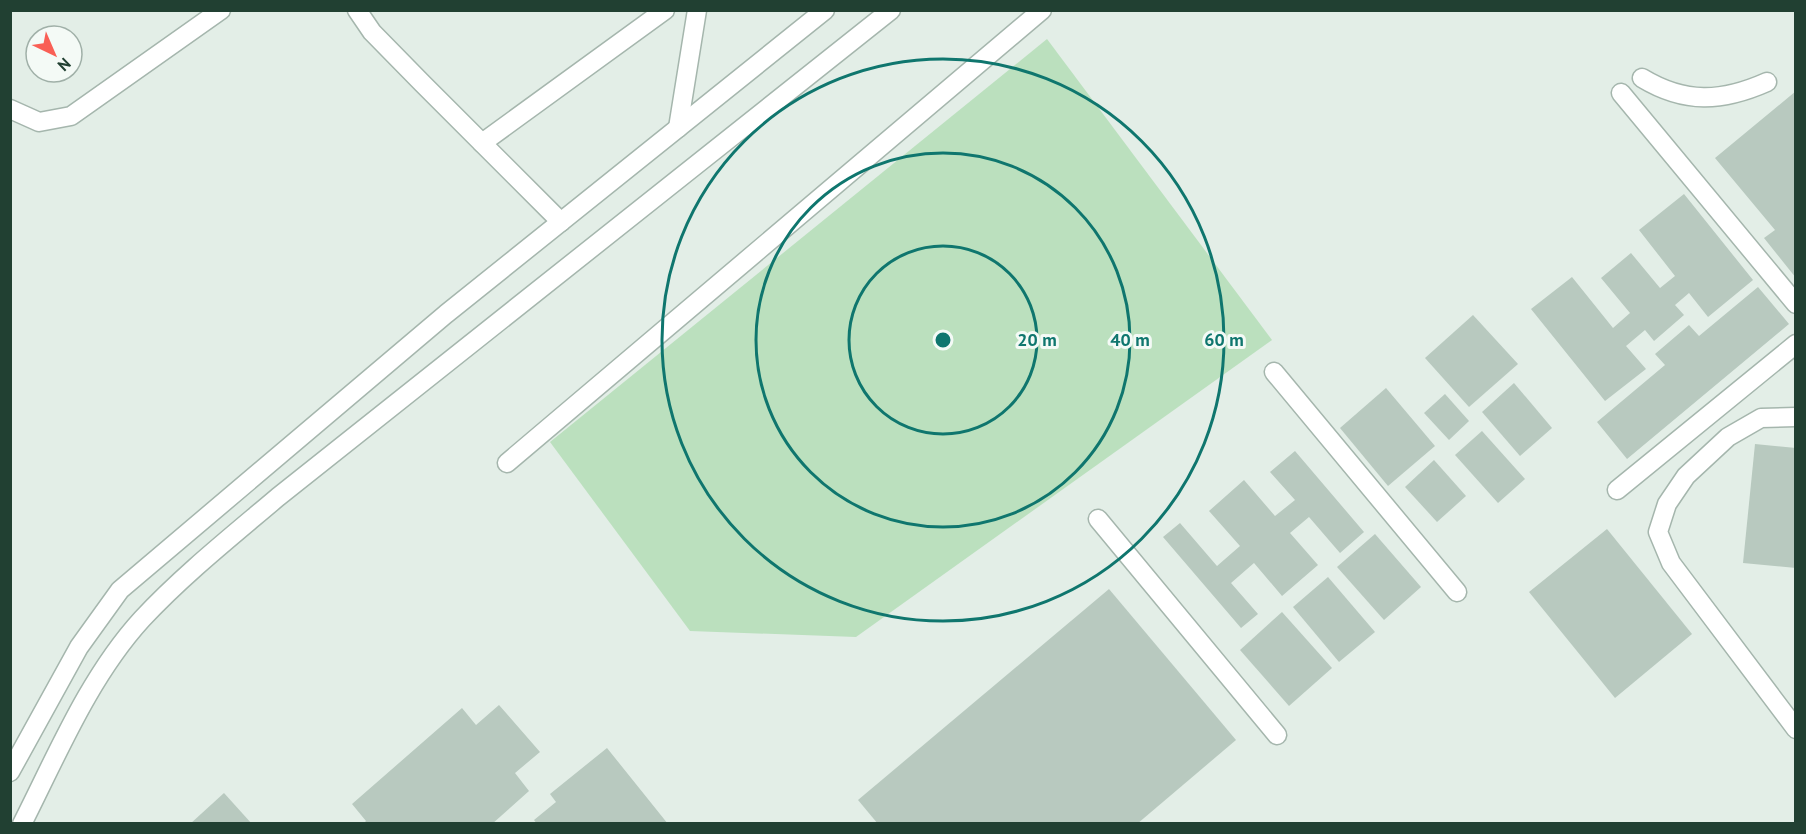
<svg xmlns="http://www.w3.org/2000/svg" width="1806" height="834" font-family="'PT Sans',sans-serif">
<rect width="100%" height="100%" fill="#e3eee7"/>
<!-- green -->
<path fill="#bbe0be" d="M 1047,39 L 1272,340 L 856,637 L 690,631 L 550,442 Z"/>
<!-- building -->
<g fill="#b8c9bf">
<path d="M 1796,91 L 1796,278 L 1764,238 L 1775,230 L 1715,158 Z"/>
<path d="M 1684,194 L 1753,280 L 1708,317 L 1689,293 L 1675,305 L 1684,315 L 1654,341 L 1645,330 L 1626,346 L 1646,369 L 1605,401 L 1531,309 L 1572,277 L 1613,328 L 1630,313 L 1601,278 L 1631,253 L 1660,288 L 1675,276 L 1639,230 Z"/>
<path d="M 1758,287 L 1789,324 L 1627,459 L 1597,422 L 1665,365 L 1655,354 L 1689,325 L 1699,336 Z"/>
<path d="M 1473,315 L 1518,364 L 1469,407 L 1425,358 Z"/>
<path d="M 1514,383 L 1552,428 L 1520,456 L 1482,412 Z"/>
<path d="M 1386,388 L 1435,446 L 1388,486 L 1340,428 Z"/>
<path d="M 1445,394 L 1469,421 L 1449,440 L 1424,413 Z"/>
<path d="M 1482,431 L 1525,479 L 1498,503 L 1455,455 Z"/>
<path d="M 1755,444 L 1796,448 L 1796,568 L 1743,563 Z"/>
<path d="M 1295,451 L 1364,532 L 1340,553 L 1309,517 L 1290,533 L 1318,565 L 1282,596 L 1254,563 L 1231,583 L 1258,614 L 1241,628 L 1163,537 L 1180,523 L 1217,566 L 1240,546 L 1209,511 L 1244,480 L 1275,516 L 1295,500 L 1270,472 Z"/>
<path d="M 1434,460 L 1466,496 L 1437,522 L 1405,487 Z"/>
<path d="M 1607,529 L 1692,634 L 1615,698 L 1529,592 Z"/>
<path d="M 1375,534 L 1421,587 L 1384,620 L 1337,567 Z"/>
<path d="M 1328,577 L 1375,632 L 1339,662 L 1293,607 Z"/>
<path d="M 1109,589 L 1236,740 L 1137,824 L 878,824 L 858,800 Z"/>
<path d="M 1282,612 L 1332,668 L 1289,706 L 1240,650 Z"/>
<path d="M 499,705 L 540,752 L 515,773 L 529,791 L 492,824 L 363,824 L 366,821 L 352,804 L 462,708 L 476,725 Z"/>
<path d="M 607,748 L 668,824 L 537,824 L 534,820 L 556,802 L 550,794 Z"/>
<path d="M 224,793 L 252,824 L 190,824 Z"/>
</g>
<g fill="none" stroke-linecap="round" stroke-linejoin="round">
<!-- service casing -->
<g stroke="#a5b6ad" stroke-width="21">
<g id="service">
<path d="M 1642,78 C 1685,104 1722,102 1767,82"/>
<path d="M 1621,93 L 1796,304"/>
<path d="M 1274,372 L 1457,592"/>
<path d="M 1796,417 L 1761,418 L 1728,437 L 1686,476 L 1667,504 L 1658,532 L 1671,563 L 1796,729"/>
<path d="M 507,463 L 1042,10"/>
<path d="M 1617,490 L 1796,344"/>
<path d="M 1098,519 L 1277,735"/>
</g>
</g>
<!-- minor casing -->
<g stroke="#a5b6ad" stroke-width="21">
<g id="minor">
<path d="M 357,10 L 372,32 L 422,83 L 561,222"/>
<path d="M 10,109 L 39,122 L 71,116 L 221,10"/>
<path d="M 678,128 L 697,10"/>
<path d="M 482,143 L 665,10"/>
</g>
</g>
<!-- tertiary casing -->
<g stroke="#a5b6ad" stroke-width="21">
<g id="tertiary">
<path d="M 10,772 L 79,647 L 120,590 L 446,314 L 825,10"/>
<path d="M 22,824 C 57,755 89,677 142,619 C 183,575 232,536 278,497 L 891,10"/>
</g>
</g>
<!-- service -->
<use href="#service" stroke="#fff" stroke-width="18"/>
<!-- minor -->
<use href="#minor" stroke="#fff" stroke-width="18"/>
<!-- tertiary -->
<use href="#tertiary" stroke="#fff" stroke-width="18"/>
</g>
<!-- distance rings -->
<g fill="none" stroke="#0f766e" stroke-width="3">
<circle cx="943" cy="340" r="94"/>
<circle cx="943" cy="340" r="187"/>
<circle cx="943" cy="340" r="281"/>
</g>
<circle cx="943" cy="340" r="9" fill="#0f766e" stroke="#f4faf6" stroke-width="3"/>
<g font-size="18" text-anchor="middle" font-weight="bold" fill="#0f766e" stroke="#f4faf6" stroke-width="6" stroke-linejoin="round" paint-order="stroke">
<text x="1037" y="346">20 m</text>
<text x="1130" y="346">40 m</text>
<text x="1224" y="346">60 m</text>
</g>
<!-- border -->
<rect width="1806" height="834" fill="none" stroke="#214032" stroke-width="24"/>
<!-- north arrow -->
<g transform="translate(54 54) rotate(136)"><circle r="28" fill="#f4faf6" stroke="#a0b0a8" stroke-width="1.5"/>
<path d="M0-4.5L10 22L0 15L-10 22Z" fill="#f95f55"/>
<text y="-9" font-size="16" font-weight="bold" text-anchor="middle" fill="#214032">N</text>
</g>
</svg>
